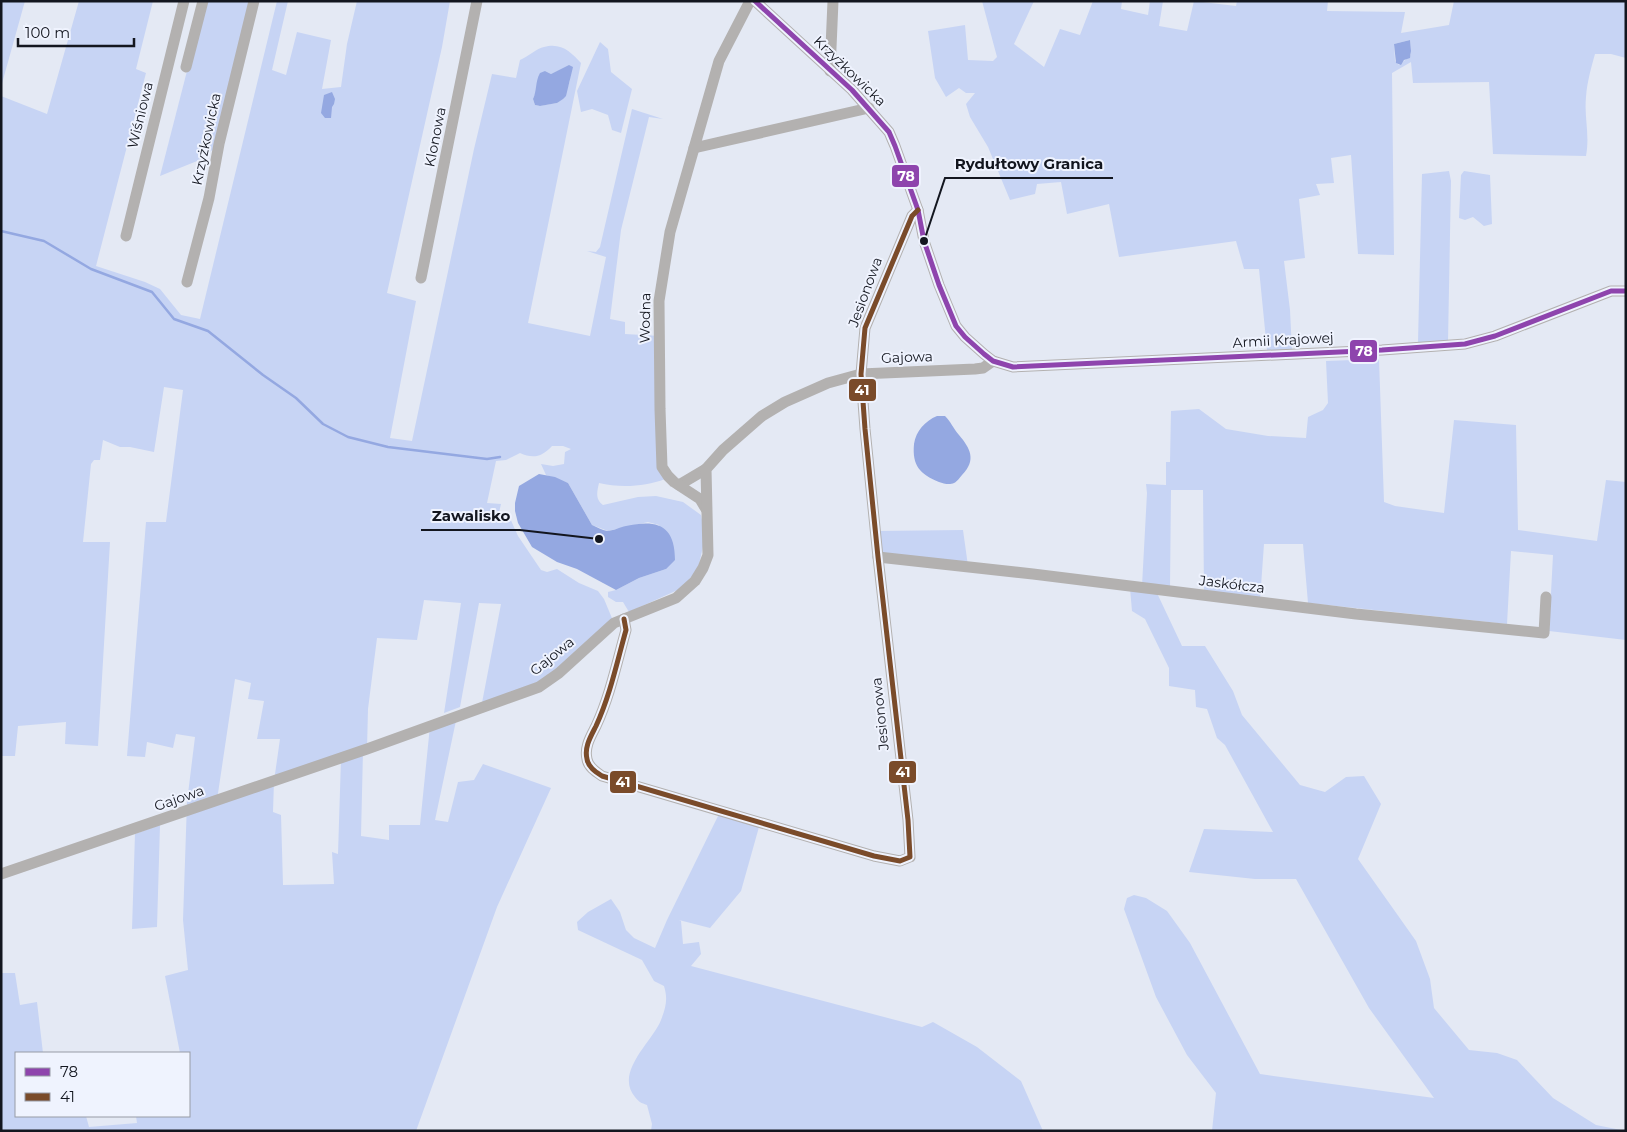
<svg xmlns="http://www.w3.org/2000/svg" width="1627" height="1132" font-family="Montserrat,sans-serif">
<rect width="100%" height="100%" fill="#e4e9f4"/>
<!-- green -->
<g fill="#c7d4f4" fill-rule="evenodd">
<path d="M 1,1 L 25,1 L 1,87 Z"/>
<path d="M 79,1 L 153,1 L 136,69 L 146,73 L 96,266 L 145,282 L 160,289 L 181,315 L 200,319 L 277,1 L 288,1 L 272,70 L 286,75 L 297,32 L 331,40 L 322,89 L 341,87 L 347,44 L 357,1 L 450,1 L 442,47 L 387,293 L 416,301 L 390,438 L 412,441 L 474,149 L 492,74 L 516,78 L 520,60 C 528,57 537,48 544,47 C 561,42 571,52 581,63 L 528,323 L 590,336 L 606,257 L 587,251 L 596,252 L 600,247 L 632,109 L 663,119 L 649,117 L 621,230 L 610,319 L 625,322 L 625,334 L 660,336 L 665,479 C 645,487 619,488 599,483 C 597,492 595,499 603,505 L 638,497 L 656,496 L 683,502 L 701,515 L 702,520 L 704,542 L 698,569 L 682,588 L 629,612 L 623,602 L 616,602 L 608,597 L 608,592 L 616,590 L 639,578 L 666,569 L 659,525 L 648,522 L 608,531 L 592,525 L 568,483 L 546,475 L 541,464 L 553,466 L 564,464 L 565,452 L 571,449 L 563,446 L 552,446 C 542,457 533,459 520,453 L 506,460 L 496,461 L 487,503 L 501,504 L 498,517 L 509,516 L 518,536 L 541,570 L 547,572 L 557,569 L 579,583 L 598,591 L 604,599 L 614,623 L 559,673 L 481,708 L 501,604 L 479,603 L 460,707 L 444,713 L 461,603 L 424,600 L 417,640 L 377,638 L 368,709 L 367,749 L 363,751 L 361,836 L 389,840 L 389,825 L 420,825 L 430,726 L 457,716 L 435,820 L 448,822 L 458,782 L 474,780 L 483,764 L 551,788 L 497,907 L 416,1131 L 1,1131 L 1,973 L 15,973 L 20,1005 L 37,1002 L 43,1053 L 16,1053 L 16,1116 L 86,1116 L 89,1127 L 137,1123 L 136,1116 L 189,1116 L 189,1053 L 180,1053 L 165,976 L 188,970 L 183,920 L 187,802 L 195,737 L 176,734 L 173,748 L 147,742 L 145,757 L 127,756 L 146,522 L 166,522 L 183,390 L 164,387 L 154,452 L 130,447 L 120,447 L 103,440 L 100,460 L 94,460 L 91,464 L 83,542 L 110,542 L 98,746 L 65,744 L 66,722 L 18,726 L 15,756 L 2,756 L 1,758 L 1,96 L 47,114 ZM 569,66 C 573,83 567,89 557,103 L 539,106 L 535,105 L 533,99 L 545,71 L 551,74 ZM 235,679 L 251,683 L 248,699 L 264,701 L 257,739 L 280,739 L 274,781 L 217,800 ZM 341,759 L 338,854 L 332,852 L 334,884 L 283,885 L 281,815 L 273,812 L 274,781 Z"/>
<path d="M 205,1 L 252,1 L 219,144 L 202,159 L 160,176 Z"/>
<path d="M 982,1 L 1034,1 L 1014,44 L 1044,67 L 1060,29 L 1080,35 L 1093,1 L 1122,1 L 1121,9 L 1148,15 L 1150,1 L 1163,1 L 1159,26 L 1187,31 L 1194,1 L 1236,6 L 1237,1 L 1328,1 L 1327,11 L 1405,12 L 1401,33 L 1449,25 L 1454,1 L 1626,1 L 1626,58 L 1611,54 L 1595,54 C 1591,68 1587,83 1586,97 C 1584,118 1590,134 1586,156 L 1493,154 L 1489,82 L 1413,83 L 1411,62 L 1392,73 L 1394,255 L 1358,254 L 1351,155 L 1331,158 L 1334,183 L 1316,184 L 1320,195 L 1299,199 L 1305,258 L 1284,261 L 1290,310 L 1292,351 L 1267,350 L 1259,269 L 1244,269 L 1236,241 L 1119,257 L 1109,204 L 1067,214 L 1061,182 L 1037,184 L 1035,194 L 1010,200 L 988,147 L 970,117 L 966,104 L 975,93 L 966,93 L 959,88 L 946,97 L 935,78 L 928,31 L 965,25 L 968,60 L 993,61 L 997,57 ZM 1410,40 L 1411,55 L 1399,65 L 1395,61 L 1394,44 Z"/>
<path d="M 600,42 L 608,49 L 611,72 L 632,89 L 621,133 L 612,130 L 608,115 L 592,109 L 581,112 L 577,91 Z"/>
<path d="M 1449,171 L 1451,181 L 1448,342 L 1418,342 L 1422,174 Z"/>
<path d="M 1464,171 L 1490,175 L 1492,224 L 1484,226 L 1473,217 L 1465,220 L 1459,218 L 1461,175 Z"/>
<path d="M 1379,359 L 1384,502 L 1395,506 L 1444,513 L 1454,420 L 1516,425 L 1518,530 L 1597,541 L 1606,480 L 1626,482 L 1626,640 L 1549,631 L 1553,555 L 1511,551 L 1507,624 L 1308,603 L 1303,544 L 1264,544 L 1260,600 L 1204,591 L 1203,490 L 1171,490 L 1170,587 L 1142,586 L 1147,493 L 1146,484 L 1166,485 L 1166,462 L 1170,462 L 1171,411 L 1199,409 L 1226,429 L 1268,436 L 1306,438 L 1308,417 L 1323,410 L 1328,403 L 1326,361 Z"/>
<path d="M 963,530 L 968,566 L 881,555 L 877,531 Z"/>
<path d="M 1130,588 L 1156,591 L 1182,646 L 1205,646 L 1233,691 L 1242,715 L 1300,785 L 1325,792 L 1346,777 L 1364,776 L 1381,804 L 1358,859 L 1416,941 L 1430,979 L 1434,1008 L 1469,1050 L 1497,1053 L 1517,1060 L 1553,1098 L 1596,1125 L 1626,1131 L 1212,1131 L 1216,1093 L 1187,1055 L 1156,997 L 1124,909 L 1127,898 L 1134,895 L 1146,898 L 1167,911 L 1190,943 L 1260,1074 L 1434,1098 L 1369,1008 L 1296,879 L 1255,879 L 1189,872 L 1204,829 L 1273,832 L 1225,745 L 1217,738 L 1207,709 L 1196,707 L 1195,690 L 1169,686 L 1169,668 L 1145,619 L 1132,611 Z"/>
<path d="M 719,814 L 759,827 L 741,891 L 710,928 L 679,920 L 681,921 L 683,944 L 699,942 L 701,954 L 691,966 L 922,1027 L 933,1022 L 977,1047 L 1021,1081 L 1043,1131 L 651,1131 L 652,1124 L 647,1105 C 641,1103 639,1102 635,1097 C 614,1072 653,1041 661,1020 C 666,1007 668,999 664,986 L 654,981 L 642,960 L 578,930 L 577,922 L 588,912 L 611,899 L 620,912 L 626,930 L 634,938 L 655,948 L 667,920 Z"/>
<path d="M 160,825 L 157,927 L 132,929 L 135,834 Z"/>
</g>
<!-- water -->
<g fill="#94a8e1">
<path d="M 1410,40 L 1411,51 L 1410,58 L 1404,60 L 1401,65 L 1396,63 L 1394,44 Z"/>
<path d="M 569,65 L 573,67 L 566,96 L 563,99 L 557,103 L 540,106 L 535,105 L 533,99 C 537,91 535,82 540,73 L 545,71 L 551,74 Z"/>
<path d="M 332,92 L 335,99 L 334,104 L 332,107 L 331,118 L 325,118 L 321,113 L 324,95 Z"/>
<path d="M 937,416 L 945,416 C 951,422 953,428 959,435 C 970,448 977,460 962,475 C 960,477 957,482 954,483 C 950,485 944,484 939,482 C 920,474 912,466 914,444 C 916,431 925,421 937,416 Z"/>
<path d="M 539,474 L 555,477 L 568,483 L 592,525 C 597,527 602,530 607,531 C 613,531 620,527 626,526 C 657,519 675,525 675,560 L 666,569 L 639,578 L 616,590 L 577,569 L 557,562 L 532,547 L 518,523 L 515,511 L 515,503 L 519,486 Z"/>
</g>
<g fill="none" stroke-linecap="round" stroke-linejoin="round">
<!-- stream -->
<path stroke="#94a8e1" stroke-width="2.5" d="M 1,231 L 44,241 L 91,269 L 152,292 L 174,319 L 208,331 L 263,375 L 296,398 L 323,424 L 348,437 L 388,447 L 487,459 L 500,457"/>
<!-- minor -->
<g stroke="#b3b1b0" stroke-width="11">
<path d="M 755,1 L 852,90 L 889,132 L 895,146 L 918,210 L 924,241 L 939,285 L 956,326 L 965,337 L 984,354 L 993,361 L 1013,367 L 1382,350 L 1465,344 L 1495,336 L 1611,291 L 1626,291"/>
<path d="M 186,67 L 203,1"/>
<path d="M 830,71 L 833,1"/>
<path d="M 694,148 L 869,108"/>
<path d="M 126,236 L 184,1"/>
<path d="M 421,278 L 477,1"/>
<path d="M 187,282 L 209,198 L 219,144 L 254,1"/>
<path d="M 679,485 L 706,469"/>
<path d="M 706,509 L 700,499 L 674,482 L 668,476 L 662,467 L 660,409 L 659,301 L 670,232 L 719,61 L 750,1"/>
<path d="M 878,557 L 1033,574 L 1356,614 L 1544,633 L 1546,597"/>
<path d="M 624,619 L 626,630 C 617,662 610,696 596,726 C 591,736 584,747 587,759 C 588,767 596,772 602,776 L 874,856 L 900,861 L 910,857 L 908,820 L 878,557 L 865,429 L 861,374 L 865,328 L 912,216 L 918,210"/>
<path d="M 1,874 L 367,749 L 539,687 L 559,673 L 614,623 L 676,598 L 695,581 L 703,568 L 708,555 L 706,469 L 723,450 L 762,416 L 785,402 L 828,383 L 861,374 L 975,369 L 983,368 L 993,361"/>
</g>
<!-- bus-1 casing -->
<g stroke="#eff3fe" stroke-width="9">
<path id="bus-1" d="M 755,1 L 852,90 L 889,132 L 895,146 L 918,210 L 924,241 L 939,285 L 956,326 L 965,337 L 984,354 L 993,361 L 1013,367 L 1382,350 L 1465,344 L 1495,336 L 1611,291 L 1626,291"/>
</g>
<!-- bus-2 casing -->
<g stroke="#eff3fe" stroke-width="9">
<path id="bus-2" d="M 624,619 L 626,630 C 617,662 610,696 596,726 C 591,736 584,747 587,759 C 588,767 596,772 602,776 L 874,856 L 900,861 L 910,857 L 908,820 L 878,557 L 865,429 L 861,374 L 865,328 L 912,216 L 918,210"/>
</g>
<!-- bus-1 -->
<use href="#bus-1" stroke="#8e44ad" stroke-width="5"/>
<!-- bus-2 -->
<use href="#bus-2" stroke="#7a4b2a" stroke-width="5"/>
</g>
<g text-anchor="middle" stroke-width="4" stroke-linejoin="round" paint-order="stroke">
<!-- street labels -->
<g font-size="14" fill="#13161f" stroke="#eff3fe">
<text transform="translate(850 71) rotate(44)" y="5">Krzyżkowicka</text>
<text transform="translate(140 115) rotate(-76)" y="5">Wiśniowa</text>
<text transform="translate(435 137) rotate(-79)" y="5">Klonowa</text>
<text transform="translate(206 139) rotate(-78)" y="5">Krzyżkowicka</text>
<text transform="translate(865 292) rotate(-70)" y="5">Jesionowa</text>
<text transform="translate(645 318) rotate(-89)" y="5">Wodna</text>
<text transform="translate(1283 340) rotate(-3)" y="5">Armii Krajowej</text>
<text transform="translate(907 357) rotate(-2)" y="5">Gajowa</text>
<text transform="translate(1232 584) rotate(7)" y="5">Jaskółcza</text>
<text transform="translate(552 656) rotate(-39)" y="5">Gajowa</text>
<text transform="translate(880 714) rotate(-96)" y="5">Jesionowa</text>
<text transform="translate(179 798) rotate(-19)" y="5">Gajowa</text>
</g>
</g>
<!-- callouts -->
<path fill="none" stroke="#13161f" stroke-width="2" d="M924 241L945 178H1113M599 539L520 530H421"/>
<g fill="#13161f" stroke="#eff3fe" stroke-width="2">
<circle cx="924" cy="241" r="5"/>
<circle cx="599" cy="539" r="5"/>
</g>
<g font-size="15" text-anchor="middle" font-weight="bold" fill="#13161f" stroke="#eff3fe" stroke-width="4" stroke-linejoin="round" paint-order="stroke">
<text x="1029" y="169">Rydułtowy Granica</text>
<text x="471" y="521">Zawalisko</text>
</g>
<g stroke="#eff3fe" stroke-width="2">
<rect x="891" y="164" width="29" height="24" rx="5" fill="#8e44ad"/>
<rect x="1349" y="339" width="29" height="24" rx="5" fill="#8e44ad"/>
<rect x="848" y="378" width="29" height="24" rx="5" fill="#7a4b2a"/>
<rect x="888" y="760" width="29" height="24" rx="5" fill="#7a4b2a"/>
<rect x="609" y="770" width="28" height="24" rx="5" fill="#7a4b2a"/>
</g>
<g font-size="14" text-anchor="middle" font-weight="bold" fill="#fff">
<text x="906" y="181">78</text>
<text x="1364" y="356">78</text>
<text x="862" y="395">41</text>
<text x="903" y="777">41</text>
<text x="623" y="787">41</text>
</g>
<!-- border -->
<rect width="1627" height="1132" fill="none" stroke="#13161f" stroke-width="5"/>
<!-- legend -->
<rect x="15" y="1052" width="175" height="65" fill="#eff3fe" stroke="#979ba5"/>
<rect x="25" y="1068" width="25" height="8" fill="#8e44ad" stroke="#979ba5"/>
<text x="60" y="1077" font-size="15" fill="#13161f">78</text>
<rect x="25" y="1093" width="25" height="8" fill="#7a4b2a" stroke="#979ba5"/>
<text x="60" y="1102" font-size="15" fill="#13161f">41</text>
<!-- scale -->
<path d="M18 38v8h116v-8" fill="none" stroke="#13161f" stroke-width="2.5"/>
<text x="25" y="38" font-size="15" fill="#13161f" stroke="#eff3fe" stroke-width="4" paint-order="stroke">100 m</text>
</svg>
